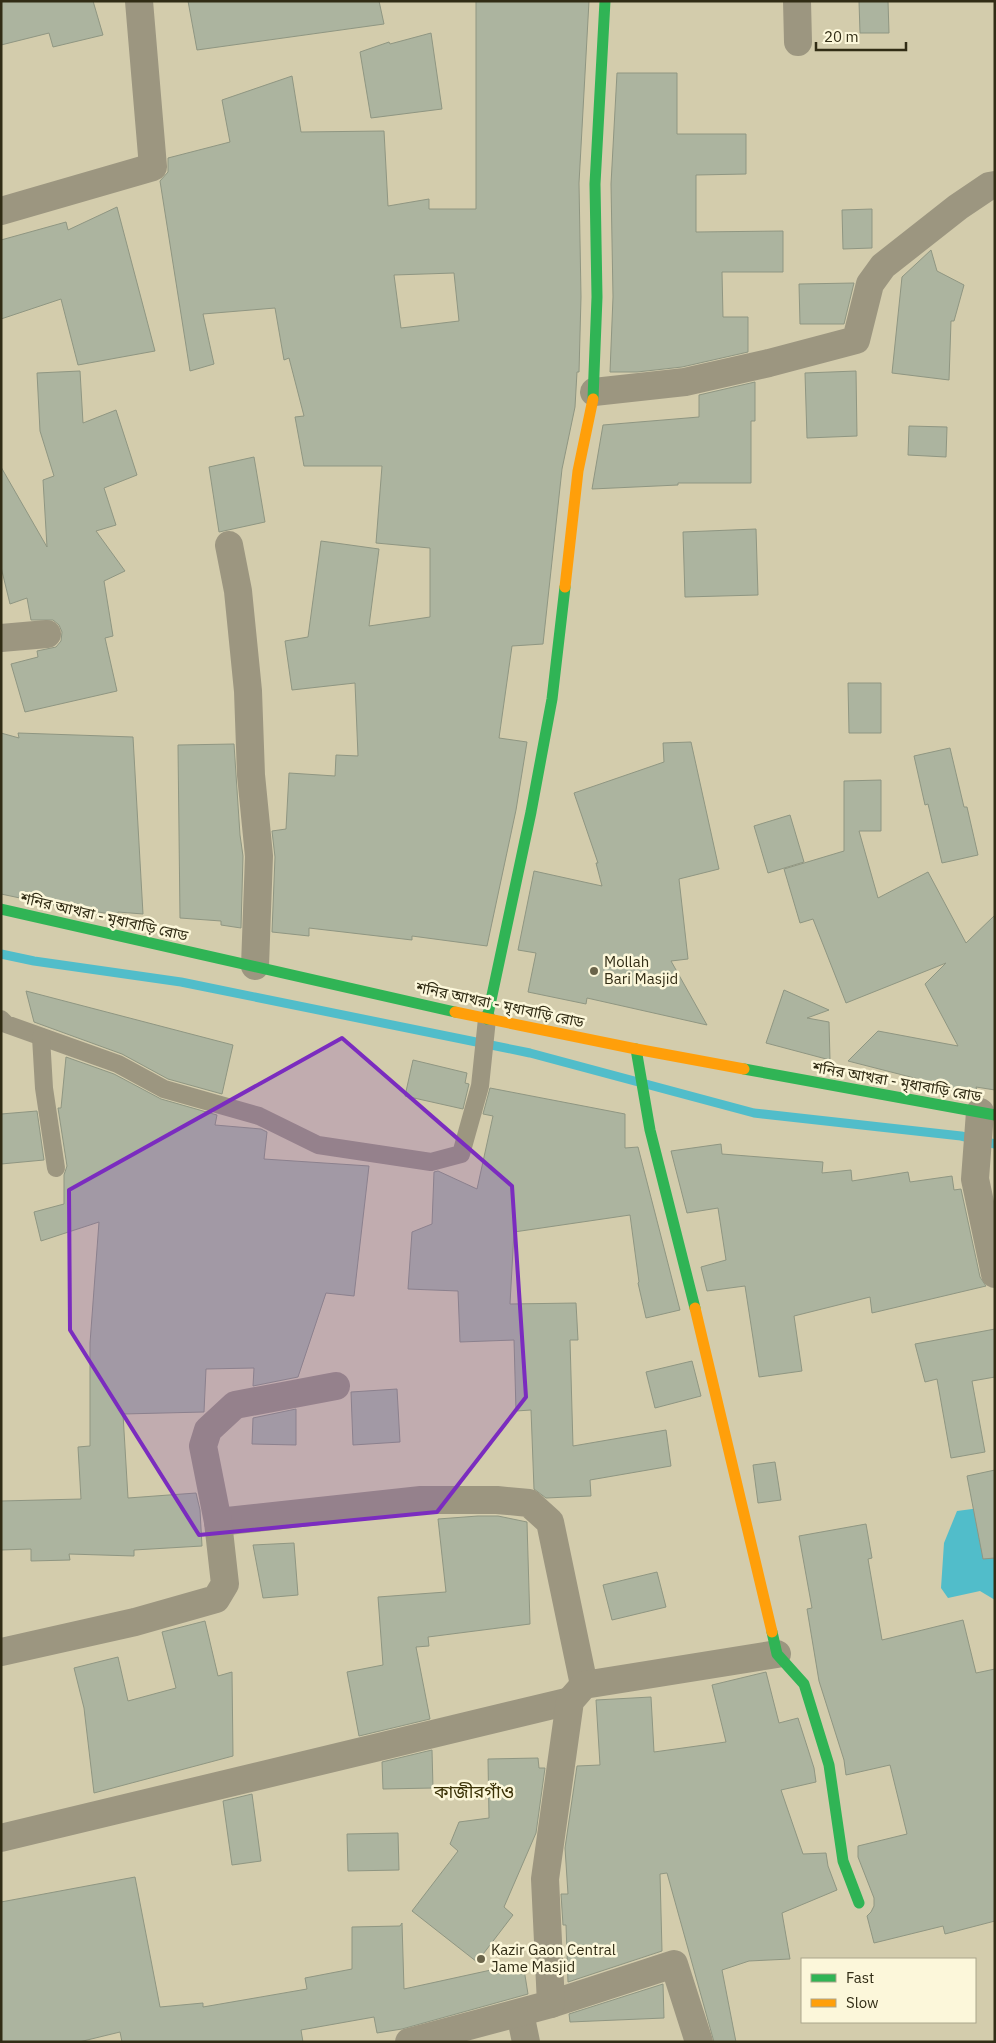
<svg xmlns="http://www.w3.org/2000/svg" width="996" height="2043" font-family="'IBM Plex Sans','Noto Sans Bengali',sans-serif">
<rect width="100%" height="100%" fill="#d3ccac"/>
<!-- water -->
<path fill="#51bdca" d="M 995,1506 L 995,1600 L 980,1591 L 948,1598 L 941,1588 L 944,1543 L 957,1511 Z"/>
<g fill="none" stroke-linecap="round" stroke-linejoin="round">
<!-- stream -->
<path stroke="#51bdca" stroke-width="9" d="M 1,954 L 34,961 L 181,982 L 530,1053 L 754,1113 L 961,1136 L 995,1144"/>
</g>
<!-- building -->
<g fill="#acb49f" stroke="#8f9682" fill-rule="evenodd">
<path d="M 1,1 L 93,1 L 103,35 L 53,47 L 49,33 L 1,45 Z"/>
<path d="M 188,1 L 379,1 L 384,24 L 197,50 Z"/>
<path d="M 476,1 L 589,1 L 579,183 L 581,297 L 579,372 L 577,372 L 575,407 L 562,469 L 543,644 L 512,646 L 499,738 L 527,742 L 516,810 L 487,946 L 412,936 L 412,940 L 309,928 L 309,936 L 272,932 L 275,857 L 272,831 L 286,829 L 289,773 L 335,776 L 336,755 L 358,756 L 355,683 L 292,690 L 285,641 L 308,637 L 321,541 L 379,549 L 369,626 L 430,617 L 430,548 L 376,543 L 382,466 L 304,466 L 295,417 L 304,416 L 289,358 L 284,360 L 275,308 L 203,314 L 214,364 L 190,371 L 160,181 L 168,172 L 168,158 L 230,142 L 222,100 L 292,76 L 301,132 L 384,131 L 388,206 L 429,199 L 429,209 L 476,209 ZM 454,273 L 459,321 L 401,328 L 394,275 Z"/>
<path d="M 859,1 L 888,1 L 889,33 L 860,33 Z"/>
<path d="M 431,33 L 442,109 L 371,118 L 360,52 L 389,42 L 390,44 Z"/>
<path d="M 617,73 L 677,73 L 677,134 L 746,134 L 746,174 L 696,175 L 696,232 L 783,231 L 783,272 L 722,272 L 723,317 L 748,317 L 748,352 L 682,367 L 637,372 L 610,372 L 613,297 L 611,184 Z"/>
<path d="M 117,207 L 155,351 L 78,365 L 61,299 L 1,319 L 1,240 L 66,222 L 68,230 Z"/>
<path d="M 872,209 L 872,248 L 843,249 L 842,210 Z"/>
<path d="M 931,250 L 937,271 L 964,285 L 954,321 L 951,321 L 949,380 L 892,373 L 902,277 Z"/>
<path d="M 854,283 L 844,324 L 800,324 L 799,284 Z"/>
<path d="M 80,371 L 83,423 L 116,410 L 137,475 L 104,488 L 116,525 L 96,531 L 125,571 L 104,581 L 113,636 L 105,638 L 117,691 L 25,712 L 11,664 L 38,657 L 37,651 L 56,647 L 61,641 L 62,632 L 59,625 L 53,620 L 31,620 L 27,598 L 10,604 L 1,567 L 1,467 L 47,547 L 43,480 L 54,476 L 40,431 L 37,373 Z"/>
<path d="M 856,371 L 857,436 L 807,438 L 805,373 Z"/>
<path d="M 755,382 L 755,421 L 751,421 L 751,483 L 678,483 L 678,485 L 592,489 L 603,425 L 699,417 L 699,395 Z"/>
<path d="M 909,426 L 947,427 L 946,457 L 908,455 Z"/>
<path d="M 254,457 L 265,522 L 219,532 L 209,467 Z"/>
<path d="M 756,529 L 758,595 L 685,597 L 683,532 Z"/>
<path d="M 848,683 L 881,683 L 881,733 L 849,733 Z"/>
<path d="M 1,733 L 19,738 L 18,733 L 133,737 L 143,914 L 118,912 L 118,915 L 58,906 L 1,894 Z"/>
<path d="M 691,742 L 719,869 L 679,879 L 688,959 L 671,961 L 707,1025 L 587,998 L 586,1004 L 528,992 L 536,953 L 518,950 L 534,871 L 602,886 L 596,863 L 598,863 L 574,793 L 664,762 L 663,743 Z"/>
<path d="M 234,744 L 240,835 L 243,856 L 241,928 L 221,925 L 221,921 L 180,918 L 178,745 Z"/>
<path d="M 950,748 L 964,807 L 967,807 L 978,855 L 942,863 L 928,804 L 925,805 L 914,756 Z"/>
<path d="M 881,780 L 881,831 L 859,831 L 878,898 L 928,872 L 966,943 L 995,915 L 995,1090 L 976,1087 L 978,1094 L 933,1087 L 934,1083 L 848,1061 L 878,1031 L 958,1046 L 925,984 L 946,963 L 846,1003 L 813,919 L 800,923 L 784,869 L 844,851 L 844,781 Z"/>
<path d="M 790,815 L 804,862 L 768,873 L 754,826 Z"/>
<path d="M 784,990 L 829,1010 L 807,1018 L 829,1022 L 830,1060 L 766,1043 Z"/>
<path d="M 26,991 L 233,1045 L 222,1094 L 168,1079 L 122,1054 L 34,1022 Z"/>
<path d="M 66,1057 L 114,1074 L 161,1099 L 217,1115 L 215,1125 L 261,1129 L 267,1132 L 264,1159 L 369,1166 L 354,1296 L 326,1293 L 298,1377 L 253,1386 L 254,1368 L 206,1369 L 204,1412 L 123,1414 L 128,1498 L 196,1493 L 200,1510 L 202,1546 L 134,1550 L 134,1556 L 69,1554 L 70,1560 L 31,1561 L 31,1549 L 1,1550 L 1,1501 L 81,1499 L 78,1447 L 90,1446 L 90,1343 L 99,1222 L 41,1241 L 34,1212 L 64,1204 L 64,1175 L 67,1166 L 58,1108 L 61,1108 Z"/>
<path d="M 413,1060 L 467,1073 L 465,1083 L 469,1084 L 463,1109 L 405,1096 Z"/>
<path d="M 490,1088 L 625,1114 L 625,1148 L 638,1147 L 680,1310 L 646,1318 L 638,1283 L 639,1282 L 630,1215 L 514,1232 L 510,1304 L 576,1303 L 578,1340 L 570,1340 L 573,1446 L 666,1430 L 671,1466 L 590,1480 L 591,1496 L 546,1498 L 534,1489 L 531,1410 L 516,1411 L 514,1340 L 460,1342 L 458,1291 L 408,1289 L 412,1232 L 432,1224 L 434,1172 L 438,1171 L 477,1189 L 493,1116 L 483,1114 Z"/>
<path d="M 37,1111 L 44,1160 L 1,1164 L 1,1114 Z"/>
<path d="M 721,1144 L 722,1154 L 823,1162 L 822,1173 L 851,1170 L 852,1181 L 908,1172 L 910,1182 L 952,1176 L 954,1190 L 961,1189 L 980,1277 L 986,1286 L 872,1313 L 870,1297 L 794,1316 L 802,1371 L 759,1377 L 745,1286 L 707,1291 L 701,1267 L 726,1260 L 718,1208 L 687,1213 L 671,1151 Z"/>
<path d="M 995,1329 L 995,1377 L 972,1381 L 985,1452 L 951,1458 L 937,1379 L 925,1382 L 915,1344 Z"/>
<path d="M 692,1361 L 701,1396 L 655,1408 L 646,1372 Z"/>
<path d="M 397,1389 L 400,1442 L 353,1445 L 351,1392 Z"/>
<path d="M 296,1409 L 296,1445 L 252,1444 L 253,1418 Z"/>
<path d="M 775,1462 L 781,1500 L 758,1503 L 753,1465 Z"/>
<path d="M 995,1470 L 995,1558 L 983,1559 L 967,1476 Z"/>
<path d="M 478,1516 L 498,1516 L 527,1522 L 530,1624 L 428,1637 L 429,1646 L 416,1647 L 430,1719 L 359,1736 L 347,1672 L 383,1665 L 378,1597 L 446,1592 L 438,1519 Z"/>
<path d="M 866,1524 L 872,1558 L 868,1559 L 882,1640 L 963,1620 L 976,1673 L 995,1669 L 995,1921 L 945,1934 L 943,1926 L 874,1943 L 867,1916 L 871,1912 L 874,1906 L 874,1898 L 858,1857 L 858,1846 L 907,1834 L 890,1765 L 846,1775 L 844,1760 L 819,1681 L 807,1609 L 812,1608 L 799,1536 Z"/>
<path d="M 294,1543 L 298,1595 L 263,1598 L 253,1545 Z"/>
<path d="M 657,1572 L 666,1607 L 612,1620 L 603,1585 Z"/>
<path d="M 205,1621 L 218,1676 L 232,1672 L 233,1756 L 94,1793 L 84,1708 L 74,1668 L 118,1657 L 128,1701 L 176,1688 L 162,1632 Z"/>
<path d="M 766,1672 L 779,1723 L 798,1718 L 814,1768 L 816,1782 L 781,1790 L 803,1854 L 826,1853 L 828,1866 L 837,1890 L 782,1913 L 790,1959 L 749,1961 L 722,1970 L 736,2042 L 714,2042 L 667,1873 L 660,1874 L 662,1951 L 568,1982 L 566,1925 L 563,1925 L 561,1894 L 568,1894 L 565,1848 L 577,1766 L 600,1765 L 596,1700 L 651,1697 L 654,1752 L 726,1742 L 712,1685 Z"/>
<path d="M 432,1750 L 433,1788 L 383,1789 L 382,1762 Z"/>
<path d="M 538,1758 L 539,1768 L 545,1768 L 536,1833 L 504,1907 L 513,1915 L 477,1962 L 412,1911 L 458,1851 L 450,1844 L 459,1822 L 489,1818 L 488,1759 Z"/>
<path d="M 252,1794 L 261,1861 L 232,1865 L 223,1801 Z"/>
<path d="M 398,1833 L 399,1870 L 348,1871 L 347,1834 Z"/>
<path d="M 135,1877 L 160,2007 L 203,2003 L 203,2007 L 307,1989 L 305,1978 L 352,1969 L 352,1927 L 400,1926 L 402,1923 L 404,1989 L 523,1963 L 528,1994 L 402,2029 L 377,2033 L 374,2017 L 301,2030 L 303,2042 L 122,2042 L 120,2032 L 79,2042 L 1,2042 L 1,1902 Z"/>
<path d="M 663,1984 L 664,2018 L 570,2022 L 569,2014 Z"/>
</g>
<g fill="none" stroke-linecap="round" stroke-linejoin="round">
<!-- lane -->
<g stroke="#9c9680" stroke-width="18">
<path d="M 1,1019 L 6,1024 L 118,1064 L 164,1089 L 259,1116 L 318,1145 L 431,1162 L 461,1154 L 480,1086 L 487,1019"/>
<path d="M 41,1037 L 44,1088 L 56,1168"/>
</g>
<!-- street -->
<g stroke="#9c9680" stroke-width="28">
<path d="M 797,1 L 798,42"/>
<path d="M 1,211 L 153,167 L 139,1"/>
<path d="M 594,392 L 685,382 L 769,363 L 856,340 L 870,284 L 883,266 L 958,207 L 989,186 L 995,185"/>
<path d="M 229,545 L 238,591 L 248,691 L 251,775 L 259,856 L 255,966"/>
<path d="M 1,638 L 47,634"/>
<path d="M 980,1112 L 975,1179 L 995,1274"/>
<path d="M 218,1522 L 421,1500 L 497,1500 L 529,1503 L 550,1522 L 584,1685"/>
<path d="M 1,1652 L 135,1622 L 216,1599 L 225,1584 L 218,1522 L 203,1446 L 208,1430 L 235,1405 L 336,1386"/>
<path d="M 1,1838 L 570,1701"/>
<path d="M 551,2004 L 674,1964 L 699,2042"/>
<path d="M 520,2013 L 526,2042"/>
<path d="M 409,2042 L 551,2004 L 545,1879 L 570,1701 L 584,1685 L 777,1654"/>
</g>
<!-- fast -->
<g stroke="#30b455" stroke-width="11">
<path d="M 593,399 L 597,297 L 595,184 L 605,1"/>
<path d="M 1,909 L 455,1012"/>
<path d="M 487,1019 L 531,812 L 552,699 L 565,587"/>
<path d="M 636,1049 L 650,1130 L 695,1308"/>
<path d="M 744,1069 L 995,1115"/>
<path d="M 772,1632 L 777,1654 L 804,1684 L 829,1765 L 843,1861 L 859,1903"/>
</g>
<!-- slow -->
<g stroke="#ff9f0a" stroke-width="11">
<path d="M 565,587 L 578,471 L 593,399"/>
<path d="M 455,1012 L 636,1049 L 744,1069"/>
<path d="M 695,1308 L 772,1632"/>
</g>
</g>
<!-- marked area -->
<path fill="#7b2cbf" fill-opacity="0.2" stroke="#7b2cbf" stroke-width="4" stroke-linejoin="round" d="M 342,1038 L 512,1186 L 526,1397 L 437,1512 L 199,1535 L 70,1330 L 69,1190 Z"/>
<!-- markers -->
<g fill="#6a644a" stroke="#fcf7da" stroke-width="2">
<circle cx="594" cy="971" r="5"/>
<circle cx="481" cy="1959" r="5"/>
</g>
<g text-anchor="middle" stroke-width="5" stroke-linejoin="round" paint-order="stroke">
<!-- street labels -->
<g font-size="15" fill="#312c15" stroke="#fcf7da">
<text transform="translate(104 917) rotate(13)" y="5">শনির আখরা - মৃধাবাড়ি রোড</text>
<text transform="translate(500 1005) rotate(12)" y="5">শনির আখরা - মৃধাবাড়ি রোড</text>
<text transform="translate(897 1082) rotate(10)" y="5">শনির আখরা - মৃধাবাড়ি রোড</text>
</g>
<!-- poi labels -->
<g font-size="15" fill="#312c15" stroke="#fcf7da" text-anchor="start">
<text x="604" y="967">Mollah<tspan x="604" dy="17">Bari Masjid</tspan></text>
<text x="491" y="1955">Kazir Gaon Central<tspan x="491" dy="17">Jame Masjid</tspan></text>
</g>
<!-- quarter labels -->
<g font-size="18" fill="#3b3207" stroke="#fcf7da">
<text x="474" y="1798">কাজীরগাঁও</text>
</g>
</g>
<!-- border -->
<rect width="996" height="2043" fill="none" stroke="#312c15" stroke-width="5"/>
<!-- legend -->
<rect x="801" y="1958" width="175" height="65" fill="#fcf7da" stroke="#aba68b"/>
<rect x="811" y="1974" width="25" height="8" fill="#30b455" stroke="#aba68b"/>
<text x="846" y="1983" font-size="15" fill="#312c15">Fast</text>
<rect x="811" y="1999" width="25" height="8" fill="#ff9f0a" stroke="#aba68b"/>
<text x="846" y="2008" font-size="15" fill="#312c15">Slow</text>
<!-- scale -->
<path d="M816 42v8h90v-8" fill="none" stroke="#312c15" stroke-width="2.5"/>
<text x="824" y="42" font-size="15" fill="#312c15" stroke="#fcf7da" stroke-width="4" paint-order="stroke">20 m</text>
</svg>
